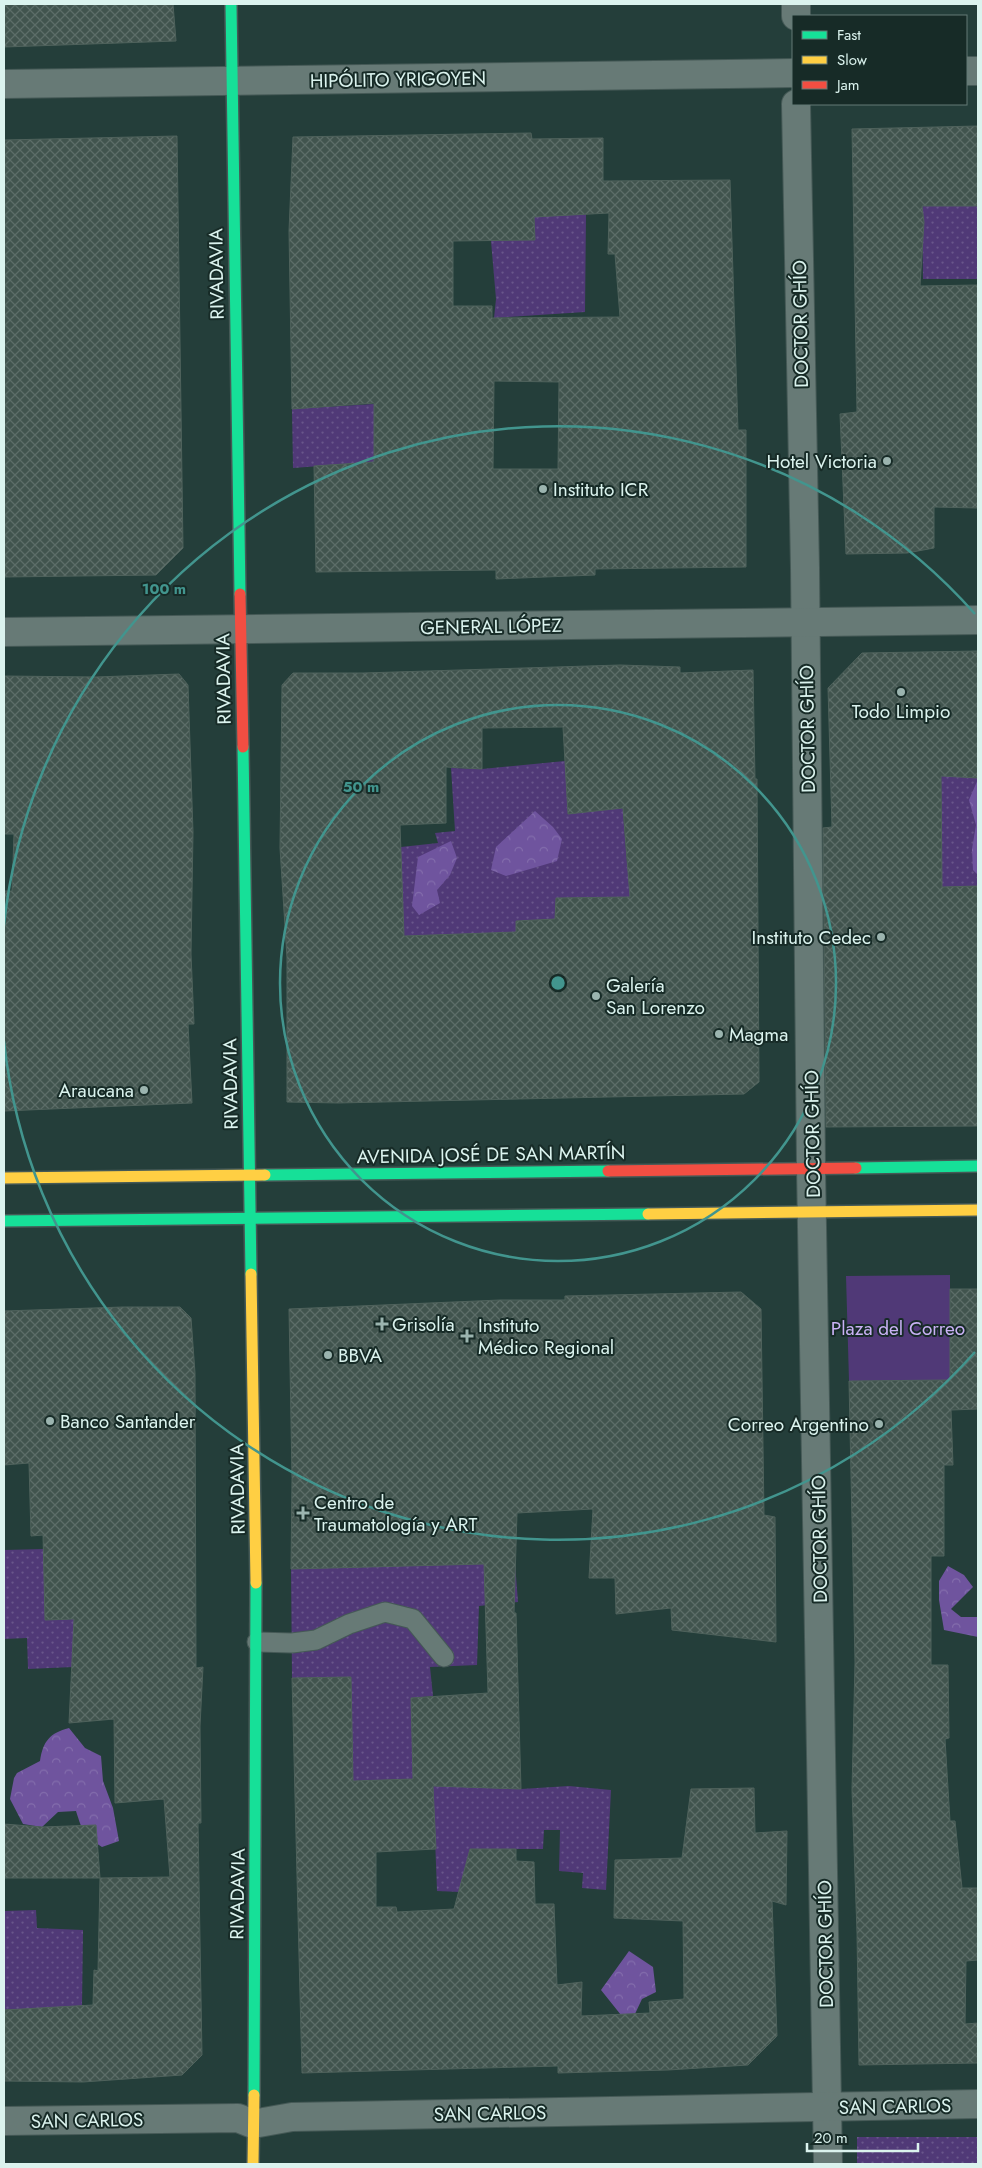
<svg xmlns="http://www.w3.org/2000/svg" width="982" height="2168" font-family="Jost,sans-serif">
<defs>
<pattern id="grass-dots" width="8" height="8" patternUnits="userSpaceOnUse" patternTransform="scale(1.25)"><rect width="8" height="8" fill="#503977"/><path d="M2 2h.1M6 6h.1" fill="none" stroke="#69568b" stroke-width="1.8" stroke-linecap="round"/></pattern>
<pattern id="forest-crowns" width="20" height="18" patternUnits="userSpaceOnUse" patternTransform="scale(1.25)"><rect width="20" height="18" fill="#6f549e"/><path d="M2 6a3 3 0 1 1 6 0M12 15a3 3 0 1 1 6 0" fill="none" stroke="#836dac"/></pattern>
<pattern id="building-cross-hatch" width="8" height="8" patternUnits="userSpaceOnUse" patternTransform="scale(1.25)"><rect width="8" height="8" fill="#41544e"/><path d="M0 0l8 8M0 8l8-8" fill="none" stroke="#5c6d68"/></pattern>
</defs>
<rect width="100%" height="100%" fill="#243e3a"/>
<!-- grass -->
<g fill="url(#grass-dots)">
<path d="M 532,163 L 552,216 L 586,214 L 585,312 L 494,318 L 496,299 L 491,241 L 535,239 Z"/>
<path d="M 922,206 L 978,206 L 978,279 L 923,279 Z"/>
<path d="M 374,404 L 374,462 L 293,468 L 292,409 Z"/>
<path d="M 565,761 L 622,799 L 627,863 L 636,897 L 556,898 L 555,919 L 516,921 L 519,984 L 388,937 L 401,847 L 438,843 L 435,833 L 455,831 L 451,768 L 482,769 Z"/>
<path d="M 941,770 L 965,777 L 978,778 L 978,886 L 930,888 L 942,849 Z"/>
<path d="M 44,1549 L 46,1620 L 74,1619 L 73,1667 L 28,1669 L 27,1638 L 4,1639 L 4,1550 Z"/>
<path d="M 515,1563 L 518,1602 L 479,1606 L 477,1665 L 430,1667 L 433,1696 L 411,1698 L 413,1779 L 353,1781 L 351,1677 L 292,1678 L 291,1569 Z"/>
<path d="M 433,1786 L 521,1789 L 569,1786 L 611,1790 L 606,1890 L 582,1888 L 583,1873 L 559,1871 L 560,1830 L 544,1830 L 543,1849 L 470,1849 L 460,1892 L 437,1891 Z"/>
<path d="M 36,1910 L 37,1928 L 83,1930 L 82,2006 L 4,2010 L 4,1911 Z"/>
<rect x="857" y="2137" width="121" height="27"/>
</g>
<!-- forest -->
<g fill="url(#forest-crowns)">
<path d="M 978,779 L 978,875 L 973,870 L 972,849 L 976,825 L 969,800 Z"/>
<path d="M 535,811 L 553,827 L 562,839 L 557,861 L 506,876 L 491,870 L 496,847 Z"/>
<path d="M 451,841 L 457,858 L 450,875 L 437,890 L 440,903 L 419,915 L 412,906 L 418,857 Z"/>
<path d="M 948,1566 L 964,1575 L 973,1587 L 951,1609 L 961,1617 L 978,1617 L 978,1637 L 944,1630 L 939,1600 L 939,1581 Z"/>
<path d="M 69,1728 L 85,1748 L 101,1756 L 103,1781 L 113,1808 L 119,1841 L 102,1847 C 83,1834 83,1833 76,1811 L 58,1812 L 42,1827 L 23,1824 L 10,1799 L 14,1778 L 17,1773 L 40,1761 C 43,1741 50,1733 69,1728 Z"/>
<path d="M 629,1951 L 653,1967 L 656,1992 L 642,1999 L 634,2016 L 621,2015 L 601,1990 Z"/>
</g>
<!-- park -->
<path fill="#503977" d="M 950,1275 L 950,1380 L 849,1381 L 846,1276 Z"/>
<!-- building -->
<g fill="url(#building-cross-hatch)" stroke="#4f625c" fill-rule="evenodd">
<path d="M 4,4 L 173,4 L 176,41 L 4,47 Z"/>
<path d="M 978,126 L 978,206 L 922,206 L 924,222 L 920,286 L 978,285 L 978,508 L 934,507 L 934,548 L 907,553 L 846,554 L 840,414 L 857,412 L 852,129 Z"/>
<path d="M 531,133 L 532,139 L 603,138 L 603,181 L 730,180 L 738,430 L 746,430 L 746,567 L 595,569 L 595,575 L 496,579 L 496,570 L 316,572 L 314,466 L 374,462 L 374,403 L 292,409 L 289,231 L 293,137 ZM 609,213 L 608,254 L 615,254 L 620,317 L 492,318 L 492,306 L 453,306 L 453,241 L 535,240 L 534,217 ZM 494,381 L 559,382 L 558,469 L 493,469 Z"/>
<path d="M 177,136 L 183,548 L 156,575 L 4,577 L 4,140 Z"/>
<path d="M 978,651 L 978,778 L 941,776 L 942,887 L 978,886 L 978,1126 L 826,1127 L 823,828 L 832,827 L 828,688 L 862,653 Z"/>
<path d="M 620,665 L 680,667 L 680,673 L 753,670 L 755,779 L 757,779 L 759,1082 L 744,1094 L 338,1103 L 287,1102 L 287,958 L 280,848 L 282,685 L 293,673 L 363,673 ZM 563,727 L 568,814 L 623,808 L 630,897 L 556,898 L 555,919 L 516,921 L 516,932 L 404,936 L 400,825 L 446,823 L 446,767 L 482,769 L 482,728 Z"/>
<path d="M 179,674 L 188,685 L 193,832 L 191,954 L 194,1024 L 188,1024 L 192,1103 L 4,1111 L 4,891 L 12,891 L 14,834 L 4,834 L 4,676 L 96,677 Z"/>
<path d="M 950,1289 L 978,1289 L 978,1409 L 951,1410 L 953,1465 L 944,1465 L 944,1556 L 931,1556 L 931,1665 L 948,1665 L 949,1738 L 945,1739 L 950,1821 L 955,1821 L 962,1888 L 978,1888 L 978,1960 L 966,1961 L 965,2024 L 978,2023 L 978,2063 L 859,2065 L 857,1933 L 852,1790 L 855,1662 L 849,1381 L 950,1380 Z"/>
<path d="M 741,1292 L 761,1309 L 764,1515 L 775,1517 L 776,1642 L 672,1630 L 671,1608 L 616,1614 L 615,1578 L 589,1578 L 593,1509 L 517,1513 L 514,1613 L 516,1613 L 521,1789 L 433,1786 L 436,1849 L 376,1852 L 376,1907 L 396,1907 L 397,1912 L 454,1909 L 470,1849 L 516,1849 L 516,1861 L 534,1862 L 535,1904 L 554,1904 L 557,1985 L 582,1982 L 581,2016 L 650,2013 L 649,2002 L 684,1999 L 683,1921 L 614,1918 L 615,1860 L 682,1858 L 691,1789 L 754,1788 L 755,1833 L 787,1831 L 786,1905 L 772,1901 L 777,2036 L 748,2065 L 668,2070 L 558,2073 L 558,2066 L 302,2073 L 292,1678 L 351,1677 L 353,1781 L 413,1779 L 411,1698 L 488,1693 L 484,1564 L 291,1569 L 292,1478 L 289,1309 L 500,1300 L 565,1300 L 565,1296 Z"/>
<path d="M 123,1307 L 180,1307 L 191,1318 L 195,1373 L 196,1668 L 203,1667 L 200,1726 L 201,1823 L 198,1823 L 202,2055 L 182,2075 L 83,2082 L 4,2081 L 4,2010 L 93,2005 L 94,1970 L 98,1971 L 100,1878 L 170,1877 L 164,1799 L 115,1803 L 114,1719 L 69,1723 L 74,1619 L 45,1620 L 43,1535 L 31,1536 L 29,1463 L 4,1465 L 4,1311 Z"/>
<path d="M 4,1824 L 42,1827 L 96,1825 L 100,1878 L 4,1878 Z"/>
</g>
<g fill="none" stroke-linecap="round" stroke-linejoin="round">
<!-- lane casing -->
<g stroke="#455956" stroke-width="21">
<path id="lane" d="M 257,1642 L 292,1643 L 316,1640 L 349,1624 L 385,1612 L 413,1619 L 444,1657"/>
</g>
<!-- street casing -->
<g stroke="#455956" stroke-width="30">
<g id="street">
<path d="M 796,4 L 796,16"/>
<path d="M 966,71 L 978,71"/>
<path d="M 4,84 L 793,73"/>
<path d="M 796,104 L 805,568 L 811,1168 L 828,2164"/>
<path d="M 4,632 L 978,620"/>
<path d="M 4,2121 L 238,2118 L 253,2124 L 292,2117 L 978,2104"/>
</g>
</g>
<!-- fast casing -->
<g stroke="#455956" stroke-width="14">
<g id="fast">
<path d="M 231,4 L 240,594"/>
<path d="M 243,747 L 251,1274"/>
<path d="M 856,1168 L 978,1166"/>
<path d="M 265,1175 L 608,1171"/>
<path d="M 4,1221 L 648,1214"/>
<path d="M 254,2095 L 256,1583"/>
</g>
</g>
<!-- slow casing -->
<g stroke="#455956" stroke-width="14">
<g id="slow">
<path d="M 4,1178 L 265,1175"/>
<path d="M 648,1214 L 978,1210"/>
<path d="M 251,1274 L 256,1583"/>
<path d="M 253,2164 L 254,2095"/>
</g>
</g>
<!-- jam casing -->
<g stroke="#455956" stroke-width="14">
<g id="jam">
<path d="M 240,594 L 243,747"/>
<path d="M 608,1171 L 856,1168"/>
</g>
</g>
<!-- lane -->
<use href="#lane" stroke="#677a76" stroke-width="19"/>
<!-- street -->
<use href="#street" stroke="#677a76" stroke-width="28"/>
<!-- fast -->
<use href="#fast" stroke="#16e098" stroke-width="11"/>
<!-- slow -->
<use href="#slow" stroke="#ffcf43" stroke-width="11"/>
<!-- jam -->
<use href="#jam" stroke="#f24e42" stroke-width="11"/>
</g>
<!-- distance rings -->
<g fill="none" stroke="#42958e" stroke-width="2.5">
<circle cx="558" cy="983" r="278"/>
<path d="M975 1352A557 557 0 0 1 4 1041M4 925A557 557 0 0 1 975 614"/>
</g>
<!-- markers -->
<g fill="#9bb4af" stroke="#172b27" stroke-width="2">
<circle cx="887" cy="461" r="5"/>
<circle cx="543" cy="489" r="5"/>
<circle cx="901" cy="692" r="5"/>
<circle cx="881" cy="937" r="5"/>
<circle cx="596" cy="996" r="5"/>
<circle cx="719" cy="1034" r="5"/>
<circle cx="144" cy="1090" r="5"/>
<path d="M379.5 1316.5h5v5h5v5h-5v5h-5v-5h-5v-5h5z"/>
<path d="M464.5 1328.5h5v5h5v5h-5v5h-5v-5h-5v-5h5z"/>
<circle cx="328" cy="1355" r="5"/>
<circle cx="50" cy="1421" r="5"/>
<circle cx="879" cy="1424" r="5"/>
<path d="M300.5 1505.5h5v5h5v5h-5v5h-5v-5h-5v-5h5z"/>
</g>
<g text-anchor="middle" stroke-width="4" stroke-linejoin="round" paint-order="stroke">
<!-- street labels -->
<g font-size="19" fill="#dbf3ee" stroke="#172b27">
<text transform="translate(398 79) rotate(-1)" y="7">HIPÓLITO YRIGOYEN</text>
<text transform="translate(216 274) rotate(-91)" y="7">RIVADAVIA</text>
<text transform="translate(800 324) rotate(-91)" y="7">DOCTOR GHÍO</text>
<text transform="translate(491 626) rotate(-1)" y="7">GENERAL LÓPEZ</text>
<text transform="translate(223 679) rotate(-91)" y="7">RIVADAVIA</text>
<text transform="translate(807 729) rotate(-91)" y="7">DOCTOR GHÍO</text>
<text transform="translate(230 1084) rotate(-91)" y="7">RIVADAVIA</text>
<text transform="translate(812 1134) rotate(-91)" y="7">DOCTOR GHÍO</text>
<text transform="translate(491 1154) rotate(-1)" y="7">AVENIDA JOSÉ DE SAN MARTÍN</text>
<text transform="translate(237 1489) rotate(-91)" y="7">RIVADAVIA</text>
<text transform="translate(819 1539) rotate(-91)" y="7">DOCTOR GHÍO</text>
<text transform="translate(237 1894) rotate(-89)" y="7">RIVADAVIA</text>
<text transform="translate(825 1944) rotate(-91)" y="7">DOCTOR GHÍO</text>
<text transform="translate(895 2106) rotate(-1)" y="7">SAN CARLOS</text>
<text transform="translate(490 2113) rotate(-1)" y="7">SAN CARLOS</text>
<text transform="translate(87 2120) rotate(-1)" y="7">SAN CARLOS</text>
</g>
<!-- poi labels -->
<g font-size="19" fill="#dbf3ee" stroke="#172b27" text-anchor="start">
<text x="877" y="468" text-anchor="end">Hotel Victoria</text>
<text x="553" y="496">Instituto ICR</text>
<text x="901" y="718" text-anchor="middle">Todo Limpio</text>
<text x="871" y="944" text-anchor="end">Instituto Cedec</text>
<text x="606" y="992">Galería<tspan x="606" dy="22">San Lorenzo</tspan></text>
<text x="729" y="1041">Magma</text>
<text x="134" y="1097" text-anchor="end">Araucana</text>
<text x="392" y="1331">Grisolía</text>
<text x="478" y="1332">Instituto<tspan x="478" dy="22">Médico Regional</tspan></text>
<text x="338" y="1362">BBVA</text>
<text x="60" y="1428">Banco Santander</text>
<text x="869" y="1431" text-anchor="end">Correo Argentino</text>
<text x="314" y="1509">Centro de<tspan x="314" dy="22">Traumatología y ART</tspan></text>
</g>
<!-- park labels -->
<g font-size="19" fill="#c9b1f5" stroke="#172b27">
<text x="898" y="1335">Plaza del Correo</text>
</g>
</g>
<circle cx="558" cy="983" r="8" fill="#42958e" stroke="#172b27" stroke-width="2.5"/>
<g font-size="15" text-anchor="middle" font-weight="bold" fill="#42958e" stroke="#172b27" stroke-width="4" stroke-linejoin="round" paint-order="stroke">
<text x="164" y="594">100 m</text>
<text x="361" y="792">50 m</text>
</g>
<!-- border -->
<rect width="982" height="2168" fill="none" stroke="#dbf3ee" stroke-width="10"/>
<!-- legend -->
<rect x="792" y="15" width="175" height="90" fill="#172b27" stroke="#657b77"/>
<rect x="802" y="31" width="25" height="8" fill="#16e098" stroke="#657b77"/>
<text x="837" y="40" font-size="15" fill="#dbf3ee">Fast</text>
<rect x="802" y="56" width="25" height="8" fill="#ffcf43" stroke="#657b77"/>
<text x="837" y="65" font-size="15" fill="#dbf3ee">Slow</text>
<rect x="802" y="81" width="25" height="8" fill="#f24e42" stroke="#657b77"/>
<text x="837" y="90" font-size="15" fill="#dbf3ee">Jam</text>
<!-- scale -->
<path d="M807 2143v8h111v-8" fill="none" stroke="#dbf3ee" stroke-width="2.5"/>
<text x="814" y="2143" font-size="15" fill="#dbf3ee" stroke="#172b27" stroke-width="4" paint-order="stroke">20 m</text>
</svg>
